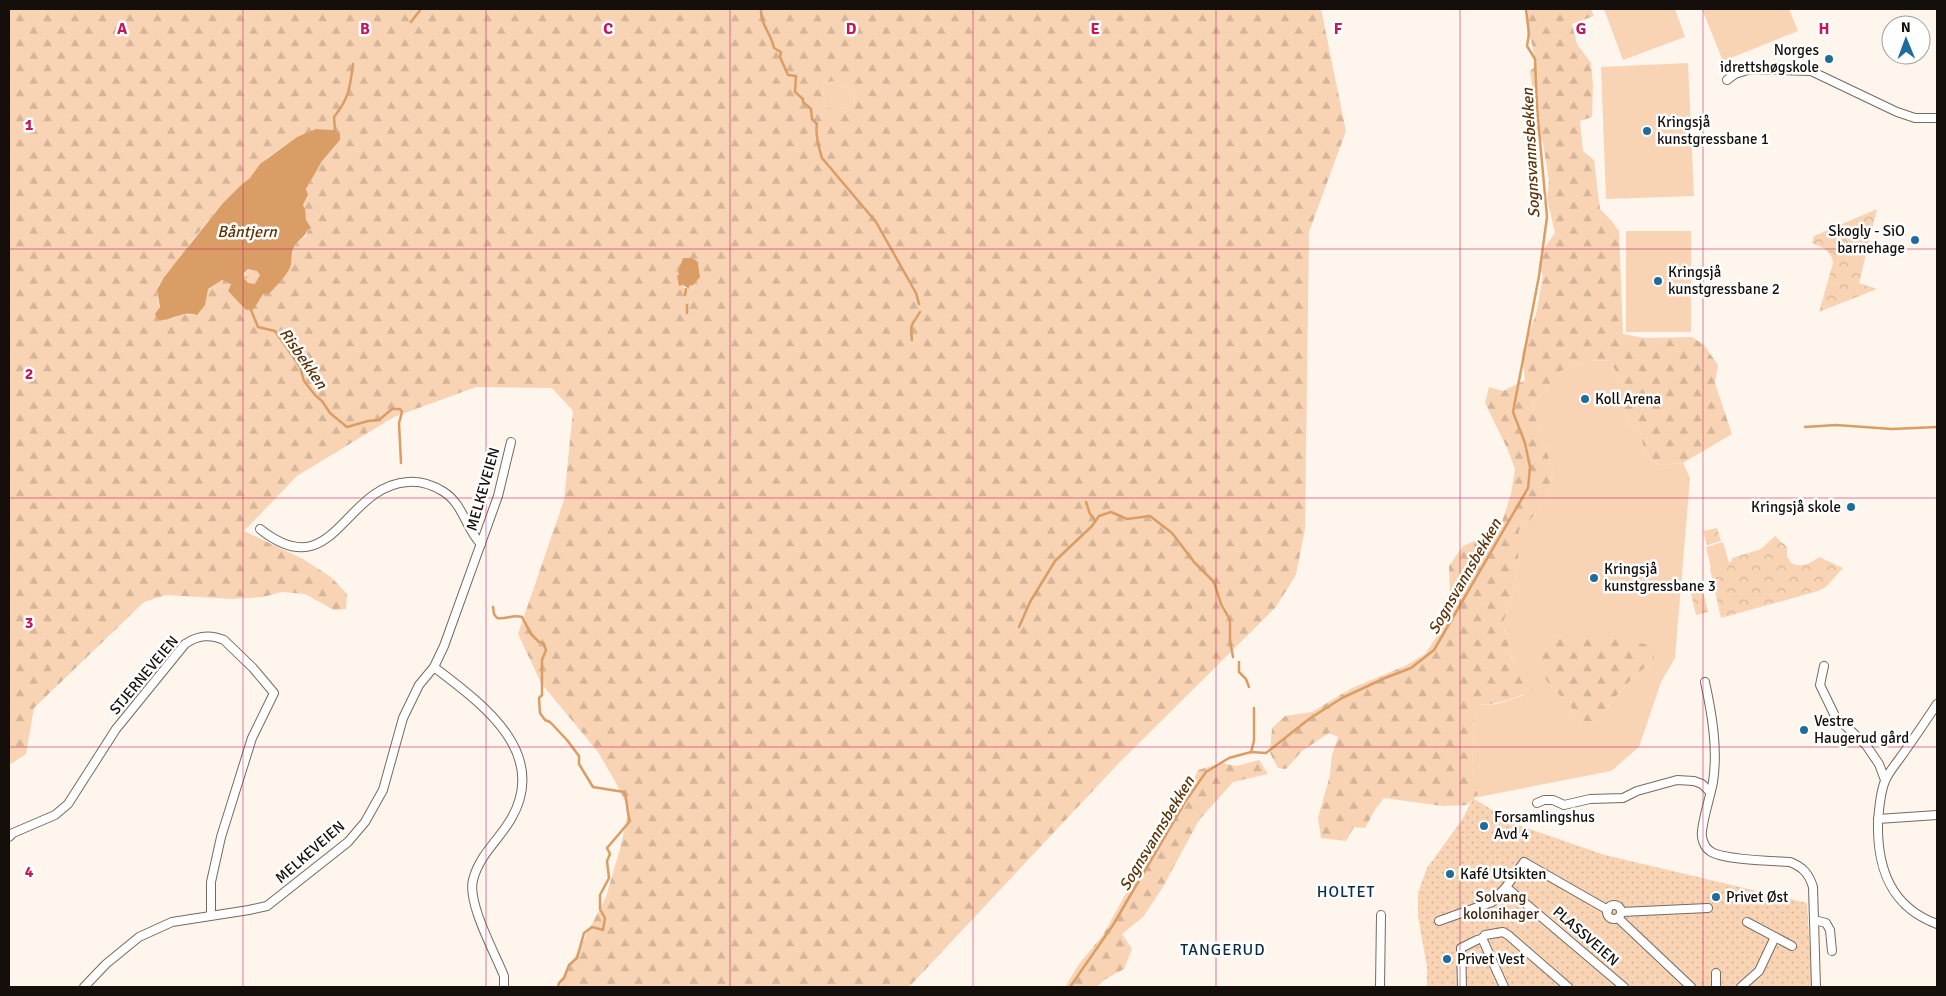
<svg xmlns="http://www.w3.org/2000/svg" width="1946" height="996" font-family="Signika,sans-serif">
<defs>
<pattern id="forest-firs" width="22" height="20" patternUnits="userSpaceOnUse" patternTransform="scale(1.25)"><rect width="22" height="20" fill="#f9d4b4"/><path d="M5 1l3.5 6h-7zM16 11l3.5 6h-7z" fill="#d5b599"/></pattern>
<pattern id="wetland-marsh" width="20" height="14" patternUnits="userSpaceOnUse" patternTransform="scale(1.25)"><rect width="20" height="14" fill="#f9d4b4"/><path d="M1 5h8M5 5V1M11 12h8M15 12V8" fill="none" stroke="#d5b599"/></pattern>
<pattern id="park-crowns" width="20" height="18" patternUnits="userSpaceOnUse" patternTransform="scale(1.25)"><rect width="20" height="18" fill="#f9d4b4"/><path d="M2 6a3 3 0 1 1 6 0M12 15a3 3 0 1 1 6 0" fill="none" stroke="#d5b599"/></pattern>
<pattern id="garden-dots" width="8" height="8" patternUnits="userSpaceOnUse" patternTransform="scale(1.25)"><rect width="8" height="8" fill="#f9d4b4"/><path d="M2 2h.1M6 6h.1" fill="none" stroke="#d5b599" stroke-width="1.8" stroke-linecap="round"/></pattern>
</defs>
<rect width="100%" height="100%" fill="#fef5ec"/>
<!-- grass -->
<g fill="#f9d4b4" fill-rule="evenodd">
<path d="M 1604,9 L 1675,9 L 1685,37 L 1623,60 Z"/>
<path d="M 1702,9 L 1789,9 L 1798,31 L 1723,61 Z"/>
<path d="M 1688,63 L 1694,196 L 1606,199 L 1601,67 Z"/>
<path d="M 838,80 L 855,94 L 854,105 L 839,109 L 826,108 L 823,97 L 824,83 Z"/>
<rect x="1626" y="231" width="65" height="101"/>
<path d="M 1590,360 L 1611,361 L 1618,377 L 1620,398 L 1632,429 L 1639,428 L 1646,457 L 1660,465 L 1683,463 L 1690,478 L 1675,658 L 1661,682 L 1639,747 L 1611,771 L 1473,798 L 1472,767 L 1475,716 L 1479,705 L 1497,704 L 1522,696 L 1527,681 L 1520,674 L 1509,653 L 1510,639 L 1502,625 C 1515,594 1520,563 1519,530 L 1544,506 L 1553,471 L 1532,405 L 1561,371 ZM 1653,662 C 1630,677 1613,700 1595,722 L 1576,721 L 1571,707 L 1549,684 L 1536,666 Z"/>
<path d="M 1723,542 L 1732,573 L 1713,577 L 1706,547 Z"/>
</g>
<!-- forest -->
<g fill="url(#forest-firs)" fill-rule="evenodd">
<path d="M 9,9 L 1321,9 L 1346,131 L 1309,232 L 1305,529 L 1296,575 L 1275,608 L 1119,763 L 909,987 L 559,987 L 606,897 L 620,849 L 629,810 L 616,783 L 598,752 L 541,683 L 518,634 L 564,500 L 573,411 L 552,388 L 476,387 L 394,417 L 297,476 L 244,531 L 303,559 L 331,577 L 347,594 L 346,609 L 334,610 L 305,594 L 282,592 L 263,597 L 232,599 L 166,595 L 144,602 L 34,708 L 26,754 L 9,765 ZM 838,80 L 855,94 L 854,105 L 839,109 L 826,108 L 823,97 L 824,83 ZM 320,129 L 335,130 L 340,140 L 319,164 L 306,190 L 308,197 L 303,205 C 307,212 303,220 309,225 L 306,236 L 297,242 L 293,249 L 290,269 L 269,294 L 263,294 L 256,306 L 234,297 L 228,291 L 231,284 L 222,280 L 208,289 L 197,315 L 183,314 L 170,319 L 159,309 C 160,303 156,296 158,289 C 163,271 183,260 190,243 L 223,203 L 241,185 L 250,178 L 267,158 L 297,137 ZM 683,258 L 698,262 C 702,282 698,275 687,289 L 684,288 L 678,275 Z"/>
<path d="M 1528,9 L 1591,9 L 1594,16 L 1572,24 L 1577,44 L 1591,63 L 1593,85 L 1592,117 L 1580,121 L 1583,151 L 1594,160 L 1600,209 L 1611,220 L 1619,231 L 1623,334 L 1645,338 L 1692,337 L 1704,345 L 1718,365 L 1715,383 L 1732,434 L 1683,463 L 1660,465 L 1646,457 L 1639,428 L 1632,429 L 1620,398 L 1618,377 L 1611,361 L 1590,360 L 1561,371 L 1532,405 L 1553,471 L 1544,506 L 1519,530 C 1520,563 1515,594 1502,625 L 1510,639 L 1509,653 L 1514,663 L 1533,689 C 1516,699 1499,704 1479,705 L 1475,716 L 1472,767 L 1473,784 L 1478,794 L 1467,805 L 1443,806 L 1384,798 L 1376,808 L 1365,828 L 1354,827 L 1346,841 L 1321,838 L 1318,818 L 1330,775 L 1332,755 L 1338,737 L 1329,733 L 1302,751 L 1286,769 L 1278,768 L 1270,753 L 1272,728 L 1285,716 L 1312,712 L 1352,688 L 1405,666 L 1425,654 L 1441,630 L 1450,592 L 1449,566 L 1463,546 L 1493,533 L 1501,525 L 1511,494 L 1515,469 L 1507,448 L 1485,403 L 1489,387 L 1503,391 L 1525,380 L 1522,353 L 1536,314 L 1543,276 L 1539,265 L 1542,251 L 1555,233 L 1547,198 L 1549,181 L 1543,143 L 1535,130 L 1536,112 L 1530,71 L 1536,66 L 1531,40 L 1527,35 Z"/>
<path d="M 1593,635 L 1656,646 L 1653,662 C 1630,677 1613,700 1595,722 L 1576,721 L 1571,707 L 1549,684 L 1536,666 L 1541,639 Z"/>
<path d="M 1259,760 L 1268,774 L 1233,782 L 1217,800 L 1199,820 L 1163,887 L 1143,917 L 1122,934 L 1132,949 L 1124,969 L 1104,980 L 1097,987 L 1065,987 L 1079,964 L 1103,935 L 1140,868 L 1162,838 L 1168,826 L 1167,812 L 1180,810 L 1198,770 L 1222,763 L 1236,766 Z"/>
</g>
<!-- wetland -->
<circle fill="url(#wetland-marsh)" cx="252" cy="277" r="8"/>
<!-- park -->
<g fill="url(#park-crowns)">
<path d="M 1877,209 L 1859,283 L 1877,289 L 1819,312 L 1833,263 C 1831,250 1823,248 1812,243 L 1814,236 Z"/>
<path d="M 1717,528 L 1721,541 L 1707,545 L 1703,531 Z"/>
<path d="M 1775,536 L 1787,547 L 1787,556 L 1791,563 C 1803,568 1809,564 1819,557 L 1843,568 L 1826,587 L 1818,591 L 1721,618 L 1710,569 L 1731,562 L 1732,558 L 1761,549 Z"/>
<path d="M 1702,587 L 1708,612 L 1696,615 L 1690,590 Z"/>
</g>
<!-- garden -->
<path fill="url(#garden-dots)" d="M 1473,798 L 1515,824 L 1605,855 L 1807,903 L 1812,987 L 1427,987 L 1427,967 L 1418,916 L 1418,893 L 1427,868 L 1462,820 Z"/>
<!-- water -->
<g fill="#da9d66" fill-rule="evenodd">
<path d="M 316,129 L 335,130 L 340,134 L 340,140 L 322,161 L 306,189 L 308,195 L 303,205 L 305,209 L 306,220 L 311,228 L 308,229 C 304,239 298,239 294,247 C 290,254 293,264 289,270 C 284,278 275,287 269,294 L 263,294 L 254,309 L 246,310 L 228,291 L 231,284 L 222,280 L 208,289 L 205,305 L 197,315 C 192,314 186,313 181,315 C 172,317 165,322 157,319 L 155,314 L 160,307 L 157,290 L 164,277 L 223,203 L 241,185 L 250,178 L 260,164 L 297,137 ZM 248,269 L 257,271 L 260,275 L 255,284 L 248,283 L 244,278 L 244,273 Z"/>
<path d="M 683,258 L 692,258 L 698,262 L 700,277 L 693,285 L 689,286 L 689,289 L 683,285 L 679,286 L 677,276 L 679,274 L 678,272 Z"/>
</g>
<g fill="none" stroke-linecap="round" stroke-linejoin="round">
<!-- stream -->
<g stroke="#da9d66" stroke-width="2.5">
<path d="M 761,9 C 760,24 771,33 774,48 L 781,52 L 780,57 L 788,75 L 796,76 L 795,92 L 803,99 L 803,102 L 811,109 L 812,119 L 817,124 C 815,132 819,149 822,158 L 876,222 L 916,293 L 919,304"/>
<path d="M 411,22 L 421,9"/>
<path d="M 335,130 L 334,117 C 349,98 350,88 353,64"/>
<path d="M 685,295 L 686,289"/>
<path d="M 687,305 L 687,313"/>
<path d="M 251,310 L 258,327 L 275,331 L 300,367 L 304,381 L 315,395 L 322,401 L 330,413 L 347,427 L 368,421 L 379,420 L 392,409 L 400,409 L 402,412 L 399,423 L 401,463"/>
<path d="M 912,340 C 910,321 912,326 920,312"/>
<path d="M 1805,427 L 1836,425 L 1892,429 L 1937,427"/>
<path d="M 1086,502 L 1090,514 L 1095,520"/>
<path d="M 493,607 L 494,614 L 497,618 C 506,620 513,614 522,617 L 531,634 L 539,642 L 543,643 L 546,650 L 542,660 L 542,695 L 539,698 L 540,713 L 545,720 L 550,722 L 567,740 L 579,756 L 579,764 L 593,787 L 624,792 C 628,800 626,810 630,821 L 607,848 L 610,854 L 607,861 L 609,878 L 600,895 L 600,909 L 605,918 L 603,930 L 592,927 L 584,933 L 577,958 L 569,965 L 564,978 L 559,983 L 558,987"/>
<path d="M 1019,627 L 1030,602 L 1055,561 L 1092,526 L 1099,516 L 1111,512 L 1127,519 L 1150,516 L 1172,533 L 1194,562 L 1214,582 L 1221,604 L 1230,620 L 1230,641 L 1233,657"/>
<path d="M 1239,662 L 1239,672 L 1246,679 L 1249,687"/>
<path d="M 1251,752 L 1254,741 L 1254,708"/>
<path d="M 1070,987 L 1113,925 L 1185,802 L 1206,772 L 1229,758 L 1251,752 L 1266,753 L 1309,719 L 1342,698 L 1385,678 L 1411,668 L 1434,650 L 1528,488 L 1530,467 L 1525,443 L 1513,412 L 1539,276 L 1547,217 L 1537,108 L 1535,59 L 1527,46 L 1529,34 L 1526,9"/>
</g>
<!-- street casing -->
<g stroke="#776a5e" stroke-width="10">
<g id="street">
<path d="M 1727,80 L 1735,74 L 1751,69 L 1811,71 L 1897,112 L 1915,118 L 1937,118"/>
<path d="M 260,529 C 334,588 343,486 408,482 C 420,481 433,485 444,492 C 463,504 466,529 481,544"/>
<path d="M 1824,666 L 1820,685 L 1835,716 L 1866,745 L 1879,764 L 1885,780"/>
<path d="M 434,667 C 481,703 550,752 511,819 C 499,840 479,855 473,880 C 467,903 495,953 504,976 L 504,987"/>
<path d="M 1705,682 C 1712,714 1718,749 1713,782 C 1710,798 1704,814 1702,831 C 1701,838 1704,847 1710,851 C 1722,860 1773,861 1790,862 C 1803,867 1809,874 1813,887 L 1816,987"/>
<path d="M 1937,704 C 1925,722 1913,740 1900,758 C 1895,765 1888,773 1885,781 C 1880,793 1879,809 1878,822 C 1877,869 1891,907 1937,924"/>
<path d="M 1537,803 L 1544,800 L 1553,800 L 1564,805 L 1590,799 L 1623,798 L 1637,791 L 1677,780 L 1694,781 L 1702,784 L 1710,792"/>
<path d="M 1878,819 L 1937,815"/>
<path d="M 9,837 L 13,833 L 55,815 L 68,804 L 116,729 L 185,644 C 198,635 210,634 224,640 L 253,668 L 274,693 L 252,738 L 221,837 L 211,882 L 211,915"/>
<path d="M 1506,887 L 1624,987"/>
<circle cx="1614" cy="912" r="7"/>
<path d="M 1621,912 L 1708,908"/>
<path d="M 1618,918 L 1691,987"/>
<path d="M 1814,920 L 1826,923 L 1830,930 L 1832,951"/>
<path d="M 1439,921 L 1492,902 L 1506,887 L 1524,862 L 1608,910"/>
<path d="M 1747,922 L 1792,946"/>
<path d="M 1485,935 L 1503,932 L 1508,935 L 1568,987"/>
<path d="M 1482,938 L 1504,987"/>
<path d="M 1716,973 L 1716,987"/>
<path d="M 84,987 L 106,964 L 139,937 L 172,922 L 249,910 L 267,906 L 348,842 L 365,822 L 383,790 L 403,718 L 419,685 L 434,667 L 444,646 L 498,496 L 511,442"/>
<path d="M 1380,987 L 1381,915"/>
<path d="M 1462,987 L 1461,948 L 1477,940"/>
<path d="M 1741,987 L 1759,971 L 1775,937"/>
</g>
</g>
<!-- street -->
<use href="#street" stroke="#fff" stroke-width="8"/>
</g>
<!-- grid -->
<path fill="none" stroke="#c2185b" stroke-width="1" stroke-opacity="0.55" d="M 243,9 L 243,987M 486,9 L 486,987M 730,9 L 730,987M 973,9 L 973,987M 1216,9 L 1216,987M 1460,9 L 1460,987M 1703,9 L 1703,987M 9,249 L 1937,249M 9,498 L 1937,498M 9,747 L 1937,747"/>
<!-- markers -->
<g fill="#1e6c9e" stroke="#fff" stroke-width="2">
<circle cx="1829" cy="59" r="5"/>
<circle cx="1647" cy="131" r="5"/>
<circle cx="1915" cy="240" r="5"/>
<circle cx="1658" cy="281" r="5"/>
<circle cx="1585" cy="399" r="5"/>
<circle cx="1851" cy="507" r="5"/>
<circle cx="1594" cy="578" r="5"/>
<circle cx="1804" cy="730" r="5"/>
<circle cx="1484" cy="826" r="5"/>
<circle cx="1450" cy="874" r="5"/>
<circle cx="1716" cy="897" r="5"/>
<circle cx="1447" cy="959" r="5"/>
</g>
<g text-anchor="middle" stroke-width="5" stroke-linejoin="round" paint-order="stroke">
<!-- poi labels -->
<g font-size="15" fill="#140f0b" stroke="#fff" text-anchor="start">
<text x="1819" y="55" text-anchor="end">Norges<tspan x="1819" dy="17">idrettshøgskole</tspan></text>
<text x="1657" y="127">Kringsjå<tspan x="1657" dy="17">kunstgressbane 1</tspan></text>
<text x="1905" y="236" text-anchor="end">Skogly - SiO<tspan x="1905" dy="17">barnehage</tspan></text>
<text x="1668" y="277">Kringsjå<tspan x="1668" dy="17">kunstgressbane 2</tspan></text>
<text x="1595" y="404">Koll Arena</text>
<text x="1841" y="512" text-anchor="end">Kringsjå skole</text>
<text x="1604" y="574">Kringsjå<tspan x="1604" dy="17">kunstgressbane 3</tspan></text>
<text x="1814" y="726">Vestre<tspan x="1814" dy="17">Haugerud gård</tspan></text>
<text x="1494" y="822">Forsamlingshus<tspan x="1494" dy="17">Avd 4</tspan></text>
<text x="1460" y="879">Kafé Utsikten</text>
<text x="1726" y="902">Privet Øst</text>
<text x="1457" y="964">Privet Vest</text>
</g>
<!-- street labels -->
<g font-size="15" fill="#140f0b" stroke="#fff">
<text transform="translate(483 489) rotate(-74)" y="5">MELKEVEIEN</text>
<text transform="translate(144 675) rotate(-50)" y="5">STJERNEVEIEN</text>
<text transform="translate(310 852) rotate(-41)" y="5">MELKEVEIEN</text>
<text transform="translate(1586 936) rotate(41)" y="5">PLASSVEIEN</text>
</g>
<!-- park labels -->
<g font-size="15" fill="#3f260e" stroke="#fff">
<text x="1501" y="902">Solvang<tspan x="1501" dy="17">kolonihager</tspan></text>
</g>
<!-- water labels -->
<g font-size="16" font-style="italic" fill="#5c3407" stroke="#fff">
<text transform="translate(1530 153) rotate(-93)" y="6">Sognsvannsbekken</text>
<text x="247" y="237">Båntjern</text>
<text transform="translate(304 358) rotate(55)" y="6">Risbekken</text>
<text transform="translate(1464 576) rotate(-60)" y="6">Sognsvannsbekken</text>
<text transform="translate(1156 833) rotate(-59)" y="6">Sognsvannsbekken</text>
</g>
<!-- neighbourhood labels -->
<g font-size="16" letter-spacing="1" fill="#082d45" stroke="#fff">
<text x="1346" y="897">HOLTET</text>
<text x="1223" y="955">TANGERUD</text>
</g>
</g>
<g font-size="16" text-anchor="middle" font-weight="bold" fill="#c2185b" stroke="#fff" stroke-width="5" stroke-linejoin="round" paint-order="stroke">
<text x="122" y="34">A</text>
<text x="365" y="34">B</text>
<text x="608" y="34">C</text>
<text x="851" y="34">D</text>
<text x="1095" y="34">E</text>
<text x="1338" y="34">F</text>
<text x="1581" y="34">G</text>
<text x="1824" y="34">H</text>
<text x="29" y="130">1</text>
<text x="29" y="379">2</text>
<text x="29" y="628">3</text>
<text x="29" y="877">4</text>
</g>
<!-- border -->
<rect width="1946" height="996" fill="none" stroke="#140f0b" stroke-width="20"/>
<!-- north arrow -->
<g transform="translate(1906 40) rotate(359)"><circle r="24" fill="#ffffff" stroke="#a19f9d"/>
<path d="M0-4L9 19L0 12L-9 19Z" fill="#1e6c9e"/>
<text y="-8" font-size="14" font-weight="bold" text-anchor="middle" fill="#140f0b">N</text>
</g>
</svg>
